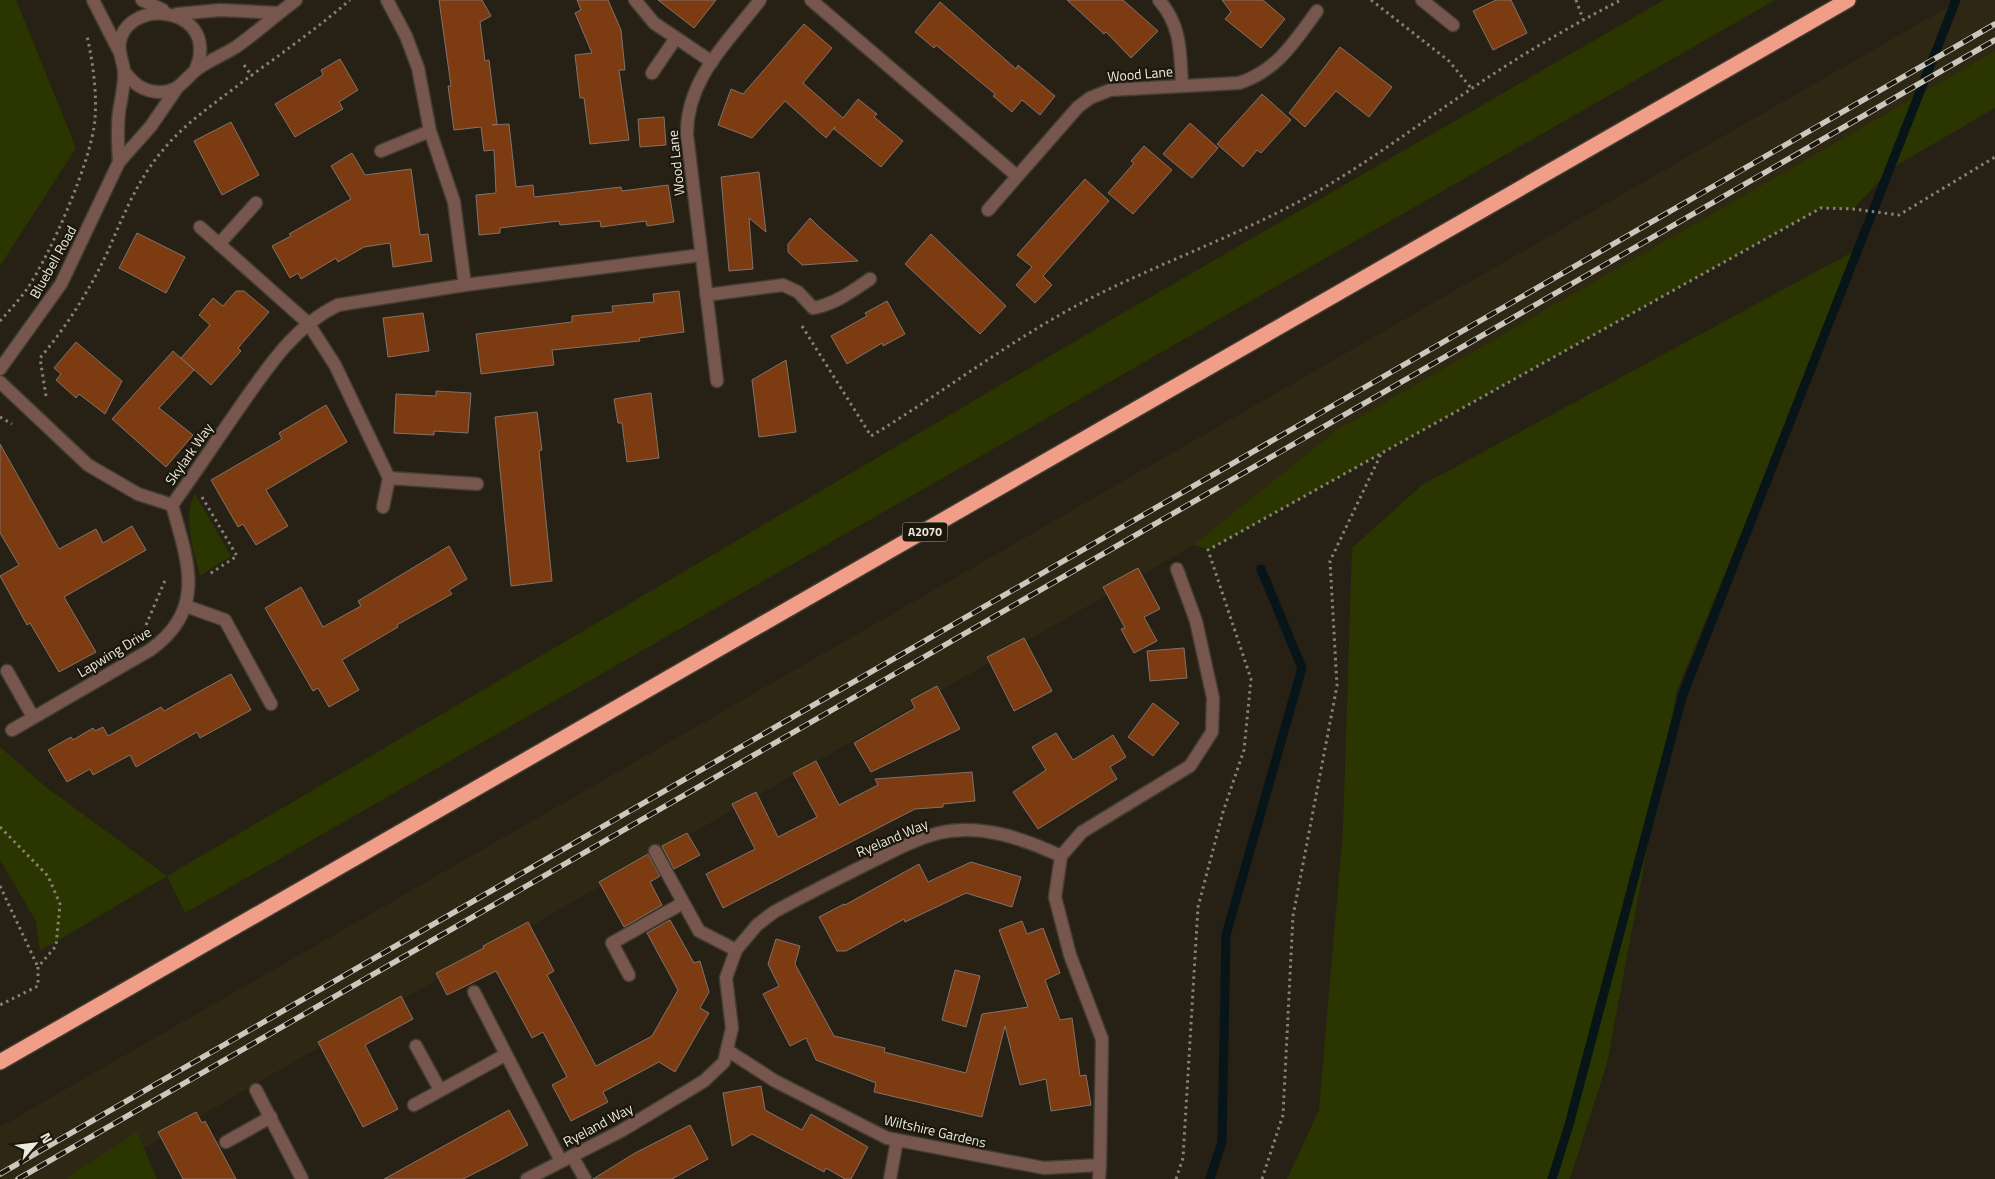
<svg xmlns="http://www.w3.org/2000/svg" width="1995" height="1179" font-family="'Titillium Web',sans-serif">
<rect width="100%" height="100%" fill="#262114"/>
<!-- built -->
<path fill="#2e2713" d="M 1960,0 L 1995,0 L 1995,95 L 1194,545 L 90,1179 L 0,1179 L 0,1127 Z"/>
<!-- green -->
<g fill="#2b3500">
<path d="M 0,0 L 16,0 L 76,148 L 0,266 Z"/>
<path d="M 1664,0 L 1775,0 L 185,913 L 167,876 L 40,951 L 36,921 L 0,860 L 0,747 L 46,787 L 167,876 L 1123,313 Z"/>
<path d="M 1995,51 L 1995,108 L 1892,168 L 1853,209 L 1821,208 L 1208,550 L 1194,545 L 1337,430 Z"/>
<path d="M 1858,249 L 1677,690 L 1607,1063 L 1570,1179 L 1287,1179 L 1319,1110 L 1343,829 L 1352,548 L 1422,485 Z"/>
<path d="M 195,494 L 231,556 L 200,576 C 194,551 182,518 195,494 Z"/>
<path d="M 137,1132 L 157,1179 L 66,1179 Z"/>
</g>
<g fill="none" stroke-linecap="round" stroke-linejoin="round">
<!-- stream -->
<g stroke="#071418" stroke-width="9">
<path d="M 1210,1179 L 1222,1142 L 1226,935 L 1302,668 L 1261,569"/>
<path d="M 1552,1179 L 1569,1125 L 1683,694 L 1956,0"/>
</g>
</g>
<!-- building -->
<g fill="#7c3b11" stroke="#82726a">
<path d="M 439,0 L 482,0 L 491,16 L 480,22 L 485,61 L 489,60 L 497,124 L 492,125 L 509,124 L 516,187 L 533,185 L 534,197 L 621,187 L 622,191 L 668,185 L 674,222 L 647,226 L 646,221 L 601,227 L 600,221 L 560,225 L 559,221 L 500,228 L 500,233 L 479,235 L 476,195 L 496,193 L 494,150 L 484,151 L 481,127 L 454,130 L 448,86 L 451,86 Z"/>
<path d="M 577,0 L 608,0 L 621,30 L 625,70 L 619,70 L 629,140 L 590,144 L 584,98 L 580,98 L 575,55 L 592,53 L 575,13 L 581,10 Z"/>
<path d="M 658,0 L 716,0 L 694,28 Z"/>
<path d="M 1067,0 L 1123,0 L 1158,31 L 1131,58 L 1106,32 L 1104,34 Z"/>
<path d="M 1222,0 L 1263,0 L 1285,19 L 1261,48 L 1225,19 L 1231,12 Z"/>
<path d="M 1496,0 L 1511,0 L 1527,33 L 1493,50 L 1473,11 Z"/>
<path d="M 940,2 L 1016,69 L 1018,65 L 1055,96 L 1040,115 L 1022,100 L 1012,112 L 993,96 L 995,94 L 966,70 L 936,45 L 934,48 L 915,32 Z"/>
<path d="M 804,24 L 832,48 L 803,83 L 843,118 L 858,99 L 877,114 L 874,117 L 903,141 L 881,167 L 834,129 L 835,127 L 826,138 L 785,101 L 752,138 L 718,125 L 731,89 L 743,94 Z"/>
<path d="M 1340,47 L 1392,87 L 1369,117 L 1336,91 L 1305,127 L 1289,113 Z"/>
<path d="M 340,59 L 358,90 L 339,102 L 343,109 L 295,137 L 275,104 L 323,75 L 321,70 Z"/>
<path d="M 1262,94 L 1291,120 L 1261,153 L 1257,150 L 1243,167 L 1217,144 Z"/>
<path d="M 664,117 L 666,145 L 640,147 L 638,119 Z"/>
<path d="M 231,122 L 259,175 L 222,195 L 194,141 Z"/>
<path d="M 1190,123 L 1218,148 L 1192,178 L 1163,154 Z"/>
<path d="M 1144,146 L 1172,170 L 1133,214 L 1108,193 L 1134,163 L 1131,161 Z"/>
<path d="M 352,153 L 365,175 L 411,169 L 420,235 L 428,234 L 432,261 L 393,267 L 390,243 L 364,247 L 338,262 L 336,258 L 301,279 L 298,273 L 290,278 L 272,246 L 291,236 L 289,234 L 351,199 L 331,166 Z"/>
<path d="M 759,172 L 766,232 L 749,218 L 753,269 L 729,271 L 721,177 Z"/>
<path d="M 1085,179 L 1109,201 L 1043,276 L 1052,285 L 1035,303 L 1016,285 L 1032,267 L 1017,255 Z"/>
<path d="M 810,218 L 819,227 L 858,261 L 802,265 L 788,252 L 788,244 Z"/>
<path d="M 137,233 L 185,257 L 166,293 L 119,268 Z"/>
<path d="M 931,234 L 1006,306 L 980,334 L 905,264 Z"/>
<path d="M 236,291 L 244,291 L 269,312 L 238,348 L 241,351 L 211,385 L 181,358 L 210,325 L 199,315 L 213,298 L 223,306 Z"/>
<path d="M 679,291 L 684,332 L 639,338 L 640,341 L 552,350 L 554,365 L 481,374 L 476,334 L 572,322 L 572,316 L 613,312 L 612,306 L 654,302 L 653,294 Z"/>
<path d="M 887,301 L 905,334 L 883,346 L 882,343 L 847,364 L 831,336 L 867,316 L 865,313 Z"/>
<path d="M 423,313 L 429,351 L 388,357 L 383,318 Z"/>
<path d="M 76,342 L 122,381 L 105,414 L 79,394 L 76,398 L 56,380 L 61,374 L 54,368 Z"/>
<path d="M 173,351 L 194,370 L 159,408 L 193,435 L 166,467 L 112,419 Z"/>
<path d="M 786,360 L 796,432 L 759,437 L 752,380 Z"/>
<path d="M 436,391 L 471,393 L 468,433 L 434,431 L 434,435 L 394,433 L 396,394 L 436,396 Z"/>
<path d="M 651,393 L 659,458 L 627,462 L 622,423 L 618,423 L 614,399 Z"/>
<path d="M 326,405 L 347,442 L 266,490 L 288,526 L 256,545 L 243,524 L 238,527 L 211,480 L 282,439 L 279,433 Z"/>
<path d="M 537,412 L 542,450 L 539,451 L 552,581 L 511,586 L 495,417 Z"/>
<path d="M 0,444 L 59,549 L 96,529 L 103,543 L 132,526 L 146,550 L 64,597 L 96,652 L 59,672 L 30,623 L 27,625 L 0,576 L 19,565 L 0,533 Z"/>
<path d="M 449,546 L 467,579 L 449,590 L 452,594 L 397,625 L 398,627 L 342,660 L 359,690 L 329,707 L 318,688 L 313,691 L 265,608 L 301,587 L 323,627 L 361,606 L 358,601 Z"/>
<path d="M 1138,568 L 1160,609 L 1144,617 L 1157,641 L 1134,653 L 1121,629 L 1125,628 L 1103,587 Z"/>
<path d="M 1024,638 L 1052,691 L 1014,711 L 987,657 Z"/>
<path d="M 1184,648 L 1187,678 L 1150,681 L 1147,651 Z"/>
<path d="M 231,674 L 251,710 L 200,738 L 197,732 L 136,767 L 130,755 L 93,775 L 90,769 L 67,782 L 48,750 L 71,737 L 73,740 L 93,728 L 95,731 L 103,727 L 108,736 L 161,707 L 164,711 Z"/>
<path d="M 937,686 L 960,729 L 871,772 L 854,743 L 915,708 L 911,700 Z"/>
<path d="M 1153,703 L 1179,723 L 1153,756 L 1128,737 Z"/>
<path d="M 1056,733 L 1073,760 L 1113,735 L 1126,757 L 1110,767 L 1117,779 L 1038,829 L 1013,792 L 1046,770 L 1032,747 Z"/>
<path d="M 816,761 L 839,805 L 878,785 L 875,779 L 972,772 L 975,801 L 943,804 L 943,807 L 915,809 L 723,908 L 706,874 L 755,849 L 732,804 L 756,792 L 778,837 L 817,817 L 793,773 Z"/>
<path d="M 687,833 L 700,855 L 674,869 L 662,846 Z"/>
<path d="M 648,854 L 660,876 L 650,882 L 662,905 L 624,927 L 599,882 Z"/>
<path d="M 971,862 L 1021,877 L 1012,907 L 966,893 L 905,922 L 904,919 L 846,951 L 837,951 L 819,917 L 844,904 L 845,905 L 919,864 L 928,882 Z"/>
<path d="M 670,920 L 694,963 L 700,961 L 709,992 L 700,1008 L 709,1013 L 675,1072 L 659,1062 L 603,1092 L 608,1102 L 571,1121 L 552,1085 L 567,1077 L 543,1032 L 532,1038 L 496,971 L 447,995 L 436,973 L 484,948 L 483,946 L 528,922 L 554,971 L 547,975 L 596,1066 L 652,1036 L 678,990 L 647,933 Z"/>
<path d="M 1022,921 L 1027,934 L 1043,928 L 1060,973 L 1045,980 L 1060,1020 L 1072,1018 L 1080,1076 L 1086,1075 L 1091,1105 L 1051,1111 L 1046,1079 L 1020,1085 L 1005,1026 L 982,1117 L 874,1092 L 876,1083 L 816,1060 L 806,1038 L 790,1046 L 763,994 L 779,986 L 768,964 L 776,939 L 800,946 L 795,964 L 834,1036 L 885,1048 L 884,1052 L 966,1073 L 982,1014 L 1028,1007 L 999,930 Z"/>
<path d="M 955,970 L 980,976 L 966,1027 L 942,1020 Z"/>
<path d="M 401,996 L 413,1019 L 365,1045 L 398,1109 L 363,1127 L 318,1042 Z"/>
<path d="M 761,1086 L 765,1110 L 802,1130 L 811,1114 L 868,1147 L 851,1179 L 845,1179 L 826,1168 L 824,1172 L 752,1134 L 732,1146 L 723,1093 Z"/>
<path d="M 509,1110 L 528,1145 L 493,1164 L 463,1179 L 384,1179 Z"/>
<path d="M 196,1112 L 202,1123 L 205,1121 L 236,1179 L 183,1179 L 158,1132 Z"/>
<path d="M 690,1125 L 708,1159 L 672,1179 L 593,1179 L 635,1153 Z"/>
</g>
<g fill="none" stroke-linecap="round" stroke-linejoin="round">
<!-- minor casing -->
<g stroke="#423d31" stroke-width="15">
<g id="minor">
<path d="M 93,0 L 119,51"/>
<path d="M 142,0 L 163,10"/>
<path d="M 387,0 L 406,36 L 418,68 L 430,131 L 454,202 L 465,285"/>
<path d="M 635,0 L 654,23 L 712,62"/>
<path d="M 811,0 L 1017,176"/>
<path d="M 1159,0 C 1182,27 1180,52 1182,86"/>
<path d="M 1422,0 L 1453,25"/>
<path d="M 177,14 L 220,10 L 279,13"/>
<path d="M 124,71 C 133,83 142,91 158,92 C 178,93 183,81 196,70 C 208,61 223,55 236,47 C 257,32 276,15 296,0"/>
<path d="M 652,73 L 676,38"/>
<path d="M 381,151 L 430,131"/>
<path d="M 119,162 C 118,146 117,129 119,112 C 121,99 125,84 124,70 C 122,58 117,49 121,37 C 135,0 204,8 200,53 C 200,59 197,65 195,71"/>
<path d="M 988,210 L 1078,107 L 1090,98 L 1110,90 L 1239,83 C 1277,71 1295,41 1317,11"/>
<path d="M 200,227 L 308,323 L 335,365 L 389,478 L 383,507"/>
<path d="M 219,244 L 256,203"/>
<path d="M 706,295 L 783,285 L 798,292 L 813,308 C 835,304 851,292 870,279"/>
<path d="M 0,369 L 61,284 L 119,162 L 151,126 L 177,88"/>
<path d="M 717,381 L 687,135 C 686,79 728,42 760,0"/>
<path d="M 0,382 L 88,465 L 138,494 L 172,505 C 194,475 214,444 235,414 C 264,373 292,327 338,305 L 465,285 L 701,255"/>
<path d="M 389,478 L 477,484"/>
<path d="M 186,606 L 225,620 L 271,704"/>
<path d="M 7,671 L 33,717"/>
<path d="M 12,730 L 150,650 C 207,610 188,562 172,505"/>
<path d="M 655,851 L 699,931 L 736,950"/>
<path d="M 629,975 L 612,943 L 683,903"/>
<path d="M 474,992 L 561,1161"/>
<path d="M 416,1046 L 440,1090"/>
<path d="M 727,1050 L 775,1081 L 887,1138 L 1044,1168 L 1100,1165 L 1102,1039 L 1070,955 L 1055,897 L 1061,856"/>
<path d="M 256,1090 L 302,1179"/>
<path d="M 414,1105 L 505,1055"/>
<path d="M 226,1142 L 271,1117"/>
<path d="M 572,1156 L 585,1179"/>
<path d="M 527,1179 L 621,1131 L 704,1081 L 724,1062 L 732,1028 L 726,978 L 736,950 L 757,925 L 774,912 C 805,895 837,879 869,863 C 891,852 915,839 939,833 C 981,823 1024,839 1061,856 L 1082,832 L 1190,766 L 1212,732 L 1213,698 L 1196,621 L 1177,569"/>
<path d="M 890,1179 L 897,1140"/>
<path d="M 1099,1179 L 1100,1165"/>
</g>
</g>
<!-- highway casing -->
<g stroke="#423d31" stroke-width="18">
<path id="highway" d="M 0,1062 L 1848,0"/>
</g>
<!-- path -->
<g stroke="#858176" stroke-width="3" stroke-dasharray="2.5 4" stroke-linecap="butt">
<path d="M 1371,0 L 1449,61 L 1471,88"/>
<path d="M 1576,0 L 1583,19"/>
<path d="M 244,65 L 252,76"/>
<path d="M 0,321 C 9,311 19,300 27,289 C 50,255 92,160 95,119 C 97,92 93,63 87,36"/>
<path d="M 802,326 L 871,436 C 944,392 1013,338 1089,299 C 1164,261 1245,233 1318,191 C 1372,160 1420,123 1471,89 C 1519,56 1570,26 1621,0"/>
<path d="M 46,396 L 40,358 C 67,326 89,291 107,253 C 123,217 137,180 163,150 C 185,123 214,104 241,83 C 278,56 315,30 350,0"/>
<path d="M 0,417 L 12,424"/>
<path d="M 202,497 L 237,556 L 208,575"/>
<path d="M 146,625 L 166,578"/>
<path d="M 0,827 L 48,876 L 60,904 L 56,946 L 38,967 L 38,986 L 0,1005"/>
<path d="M 0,886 L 38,967"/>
<path d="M 1176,1179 L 1183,1158 L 1198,907 L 1223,812 L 1244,750 L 1251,679 L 1208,550 L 1821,208 L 1853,209 L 1899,215 L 1995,157"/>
<path d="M 1262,1179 L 1283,1115 L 1293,916 L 1337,686 L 1330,561 L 1381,454"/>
</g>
<!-- minor -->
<use href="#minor" stroke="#77564e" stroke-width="12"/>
<!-- highway -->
<use href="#highway" stroke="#f19e89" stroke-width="15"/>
<!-- rail casing -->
<g stroke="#cac7bd" stroke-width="5.5">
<g id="rail">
<path d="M 0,1174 L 1995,24"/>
<path d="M 18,1179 L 1995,40"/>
</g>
</g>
<!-- rail -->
<use href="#rail" stroke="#1c170b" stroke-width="4" stroke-dasharray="11" stroke-linecap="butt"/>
</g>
<g text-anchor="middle" stroke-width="4.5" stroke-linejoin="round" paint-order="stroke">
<!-- shield labels -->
<rect fill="#1c170b" stroke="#aeaaa0" stroke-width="1" x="902.5" y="522.5" width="45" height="19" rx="4"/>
<g font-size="12" font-weight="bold" fill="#ece9e0">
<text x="925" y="536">A2070</text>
</g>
<!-- street labels -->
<g font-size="14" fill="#ece9e0" stroke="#1c170b">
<text transform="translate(1140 74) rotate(-5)" y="5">Wood Lane</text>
<text transform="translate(676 163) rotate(-96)" y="5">Wood Lane</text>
<text transform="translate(53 262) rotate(-61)" y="5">Bluebell Road</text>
<text transform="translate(189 454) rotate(-55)" y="5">Skylark Way</text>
<text transform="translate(114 652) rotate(-31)" y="5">Lapwing Drive</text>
<text transform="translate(892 838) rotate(-23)" y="5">Ryeland Way</text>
<text transform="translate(598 1125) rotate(-28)" y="5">Ryeland Way</text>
<text transform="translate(935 1131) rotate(13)" y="5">Wiltshire Gardens</text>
</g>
</g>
<!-- north arrow -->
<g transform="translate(35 1144) rotate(62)" stroke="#1c170b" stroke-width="4" paint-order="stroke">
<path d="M0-4L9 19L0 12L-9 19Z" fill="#ece9e0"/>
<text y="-8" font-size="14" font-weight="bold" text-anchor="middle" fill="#ece9e0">N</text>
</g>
</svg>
